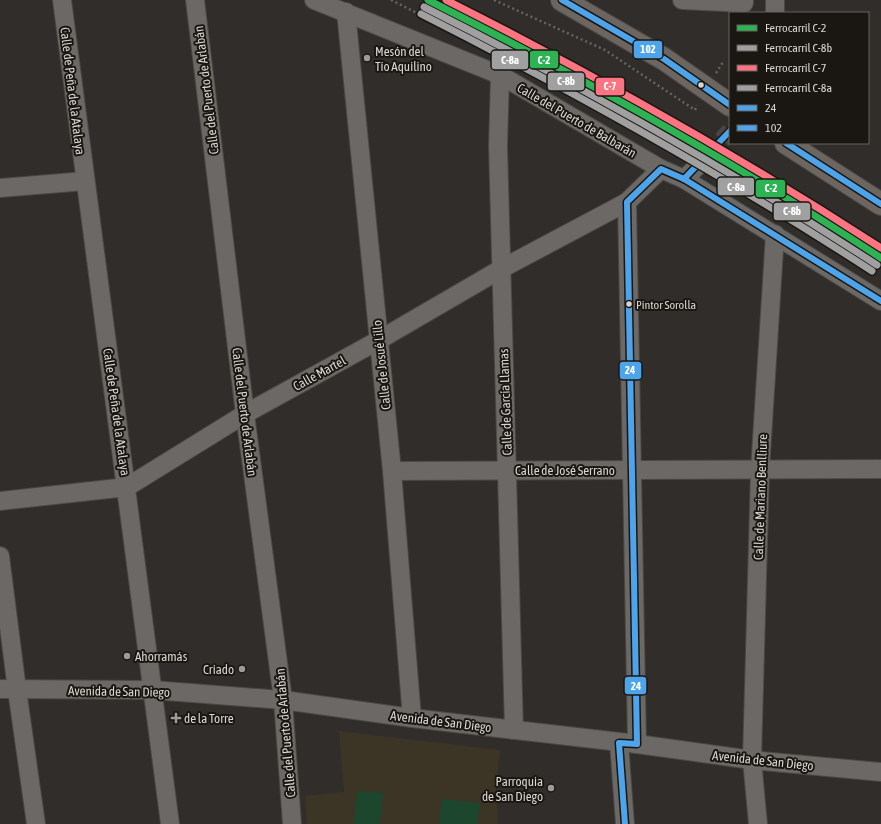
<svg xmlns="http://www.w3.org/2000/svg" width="881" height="824" font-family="'Asap Condensed',sans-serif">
<rect width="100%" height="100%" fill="#302d2a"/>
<!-- education -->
<path fill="#3c3526" d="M 339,731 L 500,750 L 496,789 L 498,824 L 307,824 L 305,796 L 344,792 Z"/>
<!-- green -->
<g fill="#1c462e">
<path d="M 357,791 L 383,793 L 380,824 L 354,824 Z"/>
<path d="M 442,799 L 480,803 L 477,824 L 439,824 Z"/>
</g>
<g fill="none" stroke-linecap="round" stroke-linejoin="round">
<!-- minor-tunnel -->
<path stroke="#494643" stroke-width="18" stroke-dasharray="18 9" stroke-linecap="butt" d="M 704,160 L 730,131"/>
<!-- minor casing -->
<g stroke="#4b4844" stroke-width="20">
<g id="minor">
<path d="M 62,0 L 170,824"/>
<path d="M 195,0 L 245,414 L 283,700 L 292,824"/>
<path d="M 314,0 L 500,75 L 661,169 L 684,179 L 881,301"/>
<path d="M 682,0 L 744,3 L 744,0"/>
<path d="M 346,12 L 392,471 L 412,718"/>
<path d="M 775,13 L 775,0"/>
<path d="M 500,75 L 498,146 L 514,730"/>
<path d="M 684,179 L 704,160"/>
<path d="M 0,188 L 85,181"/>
<path d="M 627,202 L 637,744"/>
<path d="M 392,471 L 881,469"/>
<path d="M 0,501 L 127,487 L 245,414 L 379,340 L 501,269 L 627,202 L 661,169"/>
<path d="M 0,556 L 17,690 L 36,824"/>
<path d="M 0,689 L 153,690 L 283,700 L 412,718 L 637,744 L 752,760 L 881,772"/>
<path d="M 619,743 L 625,824"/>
<path d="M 758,824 L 752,760 L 760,470 L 775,234"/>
</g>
</g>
<!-- major casing -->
<g stroke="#4b4844" stroke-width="24">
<g id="major">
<path d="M 562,0 L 664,59 L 730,105"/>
<path d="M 786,143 L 881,204"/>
</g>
</g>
<!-- path -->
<g stroke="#666461" stroke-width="2.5" stroke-dasharray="2 3" stroke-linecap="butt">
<path d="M 391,0 L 497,53"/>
<path d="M 494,0 L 605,50 L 695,110 L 697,105"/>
<path d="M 716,73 L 723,62"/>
<path d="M 541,76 L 646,136"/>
</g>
<!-- minor -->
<use href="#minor" stroke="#6b6865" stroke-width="18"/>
<!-- major -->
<use href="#major" stroke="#6c6560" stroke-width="22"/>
<!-- bus-1 casing -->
<g stroke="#1a1713" stroke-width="9">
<g id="bus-1">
<path d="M 684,179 L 730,131"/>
<path d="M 625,824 L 619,743 L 637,744 L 627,202 L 661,169 L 684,179 L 881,301"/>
</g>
</g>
<!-- bus-2 casing -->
<g stroke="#1a1713" stroke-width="9">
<g id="bus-2">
<path d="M 562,0 L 664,59 L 730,105"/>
<path d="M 786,143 L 881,204"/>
</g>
</g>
<!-- bus-1 -->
<use href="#bus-1" stroke="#4da4eb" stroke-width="6"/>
<!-- bus-2 -->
<use href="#bus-2" stroke="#4da4eb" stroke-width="6"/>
<!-- rail-1 casing -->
<g stroke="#1a1713" stroke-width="10">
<path id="rail-1" d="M 428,0 C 583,78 736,163 881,258"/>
</g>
<!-- rail-2 casing -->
<g stroke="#1a1713" stroke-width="10">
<path id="rail-2" d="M 424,7 C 579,85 731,170 877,265"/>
</g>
<!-- rail-3 casing -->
<g stroke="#1a1713" stroke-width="10">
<path id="rail-3" d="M 446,0 C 595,75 741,157 881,248"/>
</g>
<!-- rail-4 casing -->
<g stroke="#1a1713" stroke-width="10">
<path id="rail-4" d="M 421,14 C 575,92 727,177 872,271"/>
</g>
<!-- rail-1 -->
<use href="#rail-1" stroke="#2db354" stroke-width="7"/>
<!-- rail-2 -->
<use href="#rail-2" stroke="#a0a0a0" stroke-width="7"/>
<!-- rail-3 -->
<use href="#rail-3" stroke="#fc7381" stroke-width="7"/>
<!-- rail-4 -->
<use href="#rail-4" stroke="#a0a0a0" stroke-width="7"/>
</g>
<!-- markers -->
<g fill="#9e9a96" stroke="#1a1713" stroke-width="1.5">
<circle cx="367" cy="58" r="4"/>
<circle cx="127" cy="656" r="4"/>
<circle cx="242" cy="669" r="4"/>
<path d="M174 712h4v4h4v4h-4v4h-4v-4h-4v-4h4z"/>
<circle cx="551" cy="788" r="4"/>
</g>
<g fill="#d9d5d0" stroke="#1a1713" stroke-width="1.5">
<circle cx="701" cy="85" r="3.5"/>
<circle cx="629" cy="304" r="3.5"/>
</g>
<g text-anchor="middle" stroke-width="4" stroke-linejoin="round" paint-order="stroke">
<!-- bus labels -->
<g font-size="12" fill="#d9d5d0" stroke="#1a1713" text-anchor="start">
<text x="636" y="309">Pintor Sorolla</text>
</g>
<!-- poi labels -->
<g font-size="13" fill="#d9d5d0" stroke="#1a1713" text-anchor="start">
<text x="375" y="56">Mesón del<tspan x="375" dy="15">Tío Aquilino</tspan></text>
<text x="135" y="661">Ahorramás</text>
<text x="234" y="674" text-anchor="end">Criado</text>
<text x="184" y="723">de la Torre</text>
<text x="543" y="786" text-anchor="end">Parroquia<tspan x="543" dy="15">de San Diego</tspan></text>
</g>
<!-- street labels -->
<g font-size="13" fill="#d9d5d0" stroke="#1a1713">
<text transform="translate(206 90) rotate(-97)" y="5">Calle del Puerto de Arlabán</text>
<text transform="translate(73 91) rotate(83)" y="5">Calle de Peña de la Atalaya</text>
<text transform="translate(577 120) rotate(30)" y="5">Calle del Puerto de Balbarán</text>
<text transform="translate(381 365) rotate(-96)" y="5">Calle de Josué Lillo</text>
<text transform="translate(319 373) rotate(-29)" y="5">Calle Martel</text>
<text transform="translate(505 402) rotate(-92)" y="5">Calle de García Llamas</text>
<text transform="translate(117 412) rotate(82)" y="5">Calle de Peña de la Atalaya</text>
<text transform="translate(245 412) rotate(83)" y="5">Calle del Puerto de Arlabán</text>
<text x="565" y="475">Calle de José Serrano</text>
<text transform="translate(760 497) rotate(-88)" y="5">Calle de Mariano Benlliure</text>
<text transform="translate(119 691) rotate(1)" y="5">Avenida de San Diego</text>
<text transform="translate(441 721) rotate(7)" y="5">Avenida de San Diego</text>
<text transform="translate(285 733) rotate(-95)" y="5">Calle del Puerto de Arlabán</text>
<text transform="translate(763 760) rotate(6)" y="5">Avenida de San Diego</text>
</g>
</g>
<g stroke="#1a1713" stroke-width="1.5">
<rect x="633" y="40" width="30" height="19" rx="4" fill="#4da4eb"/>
<rect x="529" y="50" width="30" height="19" rx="4" fill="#2db354"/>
<rect x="491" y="50" width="38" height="20" rx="4" fill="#a0a0a0"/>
<rect x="547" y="72" width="38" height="19" rx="4" fill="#a0a0a0"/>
<rect x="595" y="77" width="30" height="19" rx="4" fill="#fc7381"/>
<rect x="717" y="177" width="38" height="19" rx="4" fill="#a0a0a0"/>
<rect x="755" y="179" width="31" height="19" rx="4" fill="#2db354"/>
<rect x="773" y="202" width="38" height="19" rx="4" fill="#a0a0a0"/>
<rect x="619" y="361" width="23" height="19" rx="4" fill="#4da4eb"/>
<rect x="624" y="676" width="23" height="19" rx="4" fill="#4da4eb"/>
</g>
<g font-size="11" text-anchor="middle" font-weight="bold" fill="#fff">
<text x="648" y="53">102</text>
<text x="544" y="64">C-2</text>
<text x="510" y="64">C-8a</text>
<text x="566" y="85">C-8b</text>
<text x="610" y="90">C-7</text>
<text x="736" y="191">C-8a</text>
<text x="771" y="192">C-2</text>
<text x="792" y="215">C-8b</text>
<text x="630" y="374">24</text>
<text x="636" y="690">24</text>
</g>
<!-- legend -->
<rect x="729" y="12" width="140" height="132" fill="#1a1713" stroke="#66635f"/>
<rect x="737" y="25" width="20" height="6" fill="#2db354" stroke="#66635f"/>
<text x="765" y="32" font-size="12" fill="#d9d5d0">Ferrocarril C-2</text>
<rect x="737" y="45" width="20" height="6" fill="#a0a0a0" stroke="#66635f"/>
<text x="765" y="52" font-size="12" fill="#d9d5d0">Ferrocarril C-8b</text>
<rect x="737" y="65" width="20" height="6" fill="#fc7381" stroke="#66635f"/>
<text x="765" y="72" font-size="12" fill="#d9d5d0">Ferrocarril C-7</text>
<rect x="737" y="85" width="20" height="6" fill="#a0a0a0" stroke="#66635f"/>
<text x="765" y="92" font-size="12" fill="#d9d5d0">Ferrocarril C-8a</text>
<rect x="737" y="105" width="20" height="6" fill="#4da4eb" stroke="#66635f"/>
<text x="765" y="112" font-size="12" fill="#d9d5d0">24</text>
<rect x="737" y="125" width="20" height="6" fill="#4da4eb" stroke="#66635f"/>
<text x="765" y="132" font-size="12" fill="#d9d5d0">102</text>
</svg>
